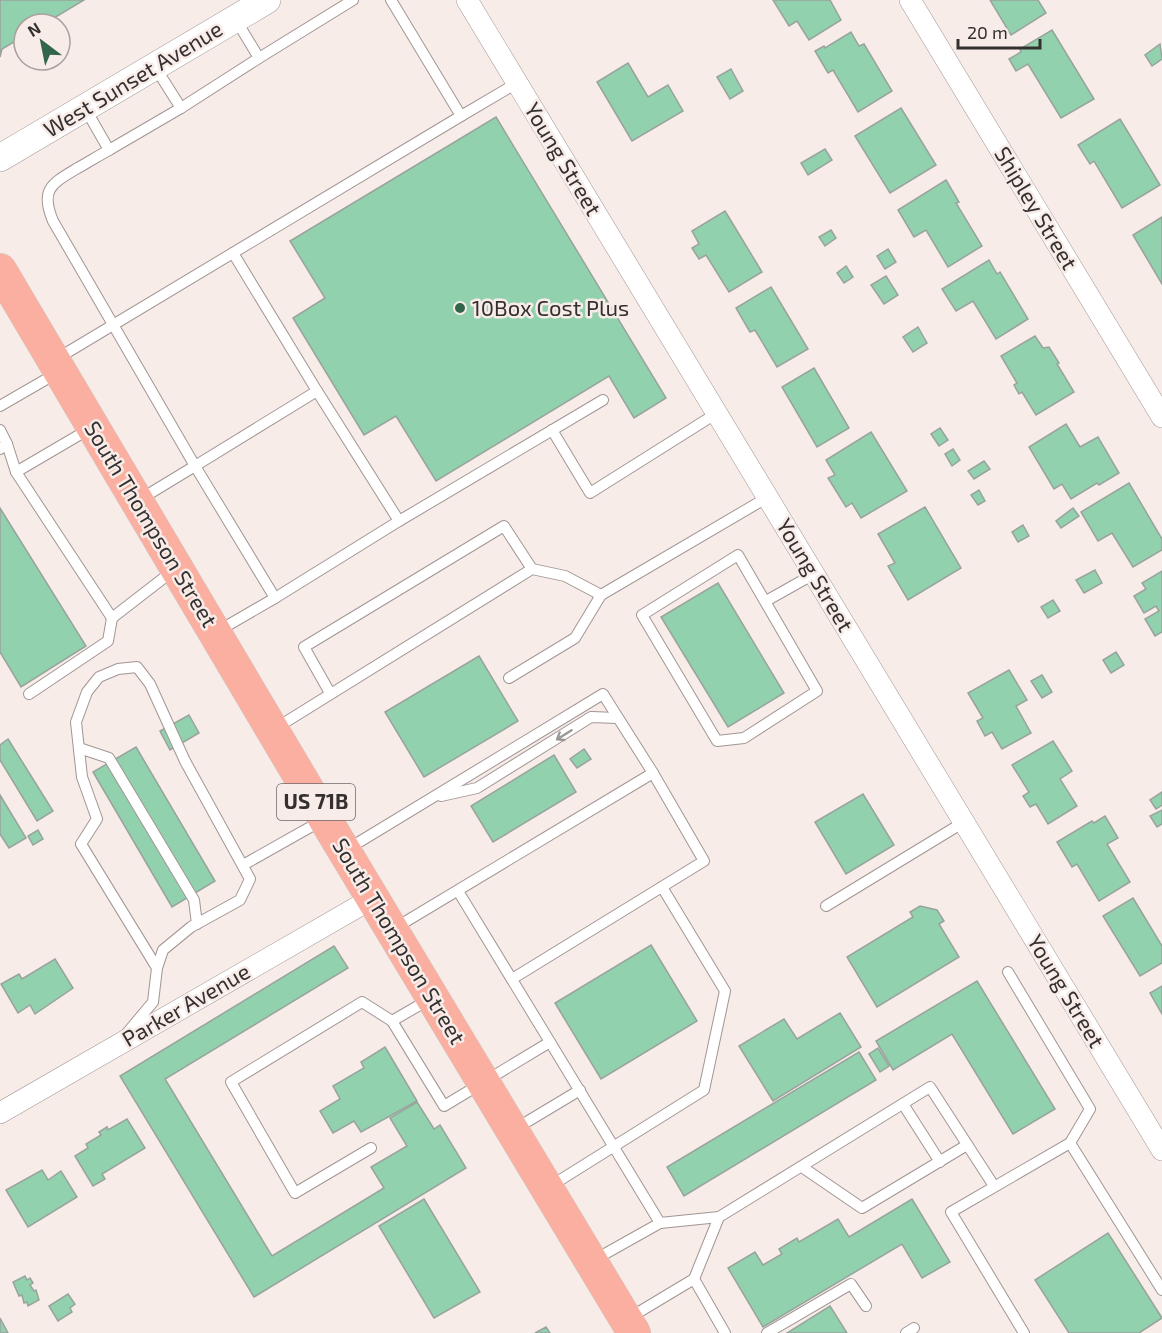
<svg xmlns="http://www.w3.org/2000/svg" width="1162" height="1333" font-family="'Exo 2',sans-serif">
<rect width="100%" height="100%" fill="#f8ece9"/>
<!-- building -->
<g fill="#91d1ad" stroke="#99a39d" stroke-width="1.5">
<path d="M 0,0 L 84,0 L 44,24 L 24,24 L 24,36 L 2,49 L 0,57 Z"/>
<path d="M 773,0 L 830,0 L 841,20 L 809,40 L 797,21 L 789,26 Z"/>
<path d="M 990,0 L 1038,0 L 1046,13 L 1011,35 Z"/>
<path d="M 1052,30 L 1094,99 L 1061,118 L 1028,64 L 1016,71 L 1009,59 L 1021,52 L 1020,49 Z"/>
<path d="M 851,32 L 859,46 L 864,44 L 892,91 L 858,112 L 833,70 L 828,73 L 815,51 L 824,46 L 825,48 Z"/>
<path d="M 1160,44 L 1162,59 L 1152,66 L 1145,55 Z"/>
<path d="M 628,63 L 648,97 L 668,85 L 683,111 L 632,141 L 597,82 Z"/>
<path d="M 731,69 L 743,91 L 730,99 L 717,77 Z"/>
<path d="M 901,108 L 936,165 L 890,193 L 855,136 Z"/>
<path d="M 496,117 L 666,398 L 634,418 L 609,376 L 436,481 L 396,416 L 364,435 L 293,318 L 325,298 L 290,241 Z"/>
<path d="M 1120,119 L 1160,185 L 1122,208 L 1094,161 L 1090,164 L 1078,145 Z"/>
<path d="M 825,149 L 832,160 L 808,175 L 801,163 Z"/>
<path d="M 946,180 L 959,202 L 956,203 L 982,246 L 948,267 L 926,230 L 914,237 L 898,210 Z"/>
<path d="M 725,211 L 762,272 L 729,292 L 706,255 L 699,259 L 692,248 L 699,244 L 692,231 Z"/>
<path d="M 1162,217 L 1162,284 L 1133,235 Z"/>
<path d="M 831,230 L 836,238 L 825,246 L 819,237 Z"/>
<path d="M 888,249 L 896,262 L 885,269 L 877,256 Z"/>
<path d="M 989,260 L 997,274 L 1000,272 L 1028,319 L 996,339 L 973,301 L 956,311 L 942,289 Z"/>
<path d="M 846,266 L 853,277 L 844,283 L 837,273 Z"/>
<path d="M 886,276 L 898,295 L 884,304 L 871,285 Z"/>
<path d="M 771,287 L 808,349 L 777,367 L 755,330 L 750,332 L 736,308 Z"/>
<path d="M 918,327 L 927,343 L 913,352 L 903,337 Z"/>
<path d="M 1035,336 L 1043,348 L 1049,347 L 1059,363 L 1057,364 L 1074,392 L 1036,415 L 1022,392 L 1019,394 L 1014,385 L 1017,383 L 1001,356 Z"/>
<path d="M 814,368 L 849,428 L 817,447 L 782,387 Z"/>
<path d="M 1066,424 L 1080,447 L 1098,437 L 1119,473 L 1099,485 L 1097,483 L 1071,499 L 1062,484 L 1054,489 L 1029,447 Z"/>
<path d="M 940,428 L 948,440 L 939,446 L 931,434 Z"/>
<path d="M 871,432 L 907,491 L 861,518 L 852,503 L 846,507 L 828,478 L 835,475 L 826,460 Z"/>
<path d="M 953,449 L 960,460 L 952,466 L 945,454 Z"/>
<path d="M 984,461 L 990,469 L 974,479 L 968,471 Z"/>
<path d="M 1129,483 L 1162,539 L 1162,550 L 1133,567 L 1112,533 L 1098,541 L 1081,512 Z"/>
<path d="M 979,490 L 985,501 L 978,505 L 971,495 Z"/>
<path d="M 925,507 L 961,568 L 908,600 L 888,566 L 895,563 L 878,534 Z"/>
<path d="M 0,508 L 86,646 L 21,687 L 0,652 Z"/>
<path d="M 1073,508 L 1079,516 L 1061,528 L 1056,521 Z"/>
<path d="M 1023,525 L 1029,536 L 1018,542 L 1012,532 Z"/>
<path d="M 1095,570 L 1102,583 L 1084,593 L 1076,580 Z"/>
<path d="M 1162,571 L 1162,632 L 1155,636 L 1145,619 L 1159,611 L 1156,606 L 1144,613 L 1134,596 L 1146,589 L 1142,583 Z"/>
<path d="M 718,583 L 784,693 L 728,727 L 661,617 Z"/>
<path d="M 1053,600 L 1060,611 L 1048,618 L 1041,607 Z"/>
<path d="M 1116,652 L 1124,665 L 1111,673 L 1103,660 Z"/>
<path d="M 479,656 L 518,721 L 424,777 L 385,712 Z"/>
<path d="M 1009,670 L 1027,700 L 1016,706 L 1031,733 L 1002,749 L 992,732 L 985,736 L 977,721 L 983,718 L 968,693 Z"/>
<path d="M 1042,675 L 1052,692 L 1042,698 L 1031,681 Z"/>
<path d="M 189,715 L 199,733 L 170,750 L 160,731 Z"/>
<path d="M 8,739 L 53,811 L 37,821 L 0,760 L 0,745 Z"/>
<path d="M 1053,741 L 1072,771 L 1060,779 L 1077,806 L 1048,824 L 1036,804 L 1030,807 L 1023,796 L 1029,792 L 1012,765 Z"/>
<path d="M 136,747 L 215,881 L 172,907 L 93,772 Z"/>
<path d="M 584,749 L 591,759 L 577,768 L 570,759 Z"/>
<path d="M 554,755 L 576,792 L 493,842 L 471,806 Z"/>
<path d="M 1162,792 L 1162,805 L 1156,809 L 1150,800 Z"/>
<path d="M 863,794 L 894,845 L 846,874 L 815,822 Z"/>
<path d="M 0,795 L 26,838 L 9,848 L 0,834 Z"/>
<path d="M 1162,810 L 1162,824 L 1157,827 L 1150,816 Z"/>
<path d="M 1105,816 L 1118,838 L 1107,844 L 1130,882 L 1099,901 L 1077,864 L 1072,867 L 1057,842 L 1092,821 L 1094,823 Z"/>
<path d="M 38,830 L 43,839 L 33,845 L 28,836 Z"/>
<path d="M 1133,898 L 1162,946 L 1162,963 L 1140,976 L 1103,916 Z"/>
<path d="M 920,906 L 937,910 L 944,921 L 939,924 L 959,957 L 877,1007 L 847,957 L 913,917 L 910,912 Z"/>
<path d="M 651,945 L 697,1021 L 601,1079 L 555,1003 Z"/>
<path d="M 334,946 L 348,968 L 165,1079 L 272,1256 L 384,1188 L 371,1167 L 407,1146 L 390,1118 L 417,1102 L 434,1129 L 440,1125 L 466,1168 L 254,1297 L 120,1076 Z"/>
<path d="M 55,959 L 73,988 L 35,1014 L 30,1005 L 18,1013 L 1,984 L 19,974 L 22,979 Z"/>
<path d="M 977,981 L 1055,1109 L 1013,1134 L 952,1034 L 893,1070 L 876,1041 Z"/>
<path d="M 1162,986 L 1162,1014 L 1150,993 Z"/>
<path d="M 840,1013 L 861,1047 L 773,1101 L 739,1046 L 784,1019 L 797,1039 Z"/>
<path d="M 385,1047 L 417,1101 L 361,1132 L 354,1121 L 333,1133 L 320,1111 L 340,1099 L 333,1086 L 364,1068 L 361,1062 Z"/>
<path d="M 878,1048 L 889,1066 L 880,1072 L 869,1054 Z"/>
<path d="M 859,1052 L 876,1080 L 684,1196 L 667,1167 Z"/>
<path d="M 127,1119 L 145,1148 L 102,1174 L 105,1179 L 93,1186 L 75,1156 L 88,1148 L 86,1144 L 101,1135 L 99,1132 L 107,1127 L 108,1130 Z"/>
<path d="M 42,1170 L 48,1180 L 61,1171 L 77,1197 L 28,1227 L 6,1190 Z"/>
<path d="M 424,1199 L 480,1292 L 434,1318 L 379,1226 Z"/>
<path d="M 912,1199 L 950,1262 L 922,1278 L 902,1244 L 763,1327 L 728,1268 L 755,1252 L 763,1265 L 782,1254 L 779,1249 L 797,1238 L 799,1242 L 838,1219 L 849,1237 Z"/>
<path d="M 1108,1233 L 1162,1318 L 1139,1333 L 1069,1333 L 1035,1280 Z"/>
<path d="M 25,1276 L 27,1280 L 30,1278 L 33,1283 L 30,1285 L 34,1291 L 36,1290 L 39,1300 L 28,1306 L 27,1302 L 24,1303 L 22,1295 L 19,1296 L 13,1282 Z"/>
<path d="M 68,1294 L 75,1304 L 70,1308 L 72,1312 L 58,1321 L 49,1306 Z"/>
<path d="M 830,1306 L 847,1333 L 787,1333 Z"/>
<path d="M 0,1318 L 8,1333 L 0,1333 Z"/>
<path d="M 546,1327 L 550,1333 L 535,1333 Z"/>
</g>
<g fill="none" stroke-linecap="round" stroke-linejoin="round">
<!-- service casing -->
<g stroke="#a19694" stroke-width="12">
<g id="service">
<path d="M 391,0 L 461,116 L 517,83"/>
<path d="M 259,58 L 353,0"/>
<path d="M 85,108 L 109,150 L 181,108 L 155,67"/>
<path d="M 181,108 L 259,58 L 236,20"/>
<path d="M 109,150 C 98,156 87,163 76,169 C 51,184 40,190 53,221 L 195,466 L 139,500"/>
<path d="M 58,358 L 461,116"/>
<path d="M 0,406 L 57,373"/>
<path d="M 91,428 L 16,472 L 112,618 L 174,570"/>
<path d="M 0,430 L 7,444"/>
<path d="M 552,430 L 590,493 L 717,413"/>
<path d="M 0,449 L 7,444 L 16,472"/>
<path d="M 399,521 L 603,400"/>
<path d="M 738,555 L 817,691 L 744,738 L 717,741 L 642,615 Z"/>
<path d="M 275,598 L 399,521 L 317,391"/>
<path d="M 766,601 L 814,574"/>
<path d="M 218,631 L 275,598 L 195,466 L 317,391 L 233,253"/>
<path d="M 509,678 L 575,638 L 601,595"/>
<path d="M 330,693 L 304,647 L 504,526 L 532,569"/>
<path d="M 29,694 L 108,641 L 112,618"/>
<path d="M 276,728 L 532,569 L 565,576 L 601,595 L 768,497"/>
<path d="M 79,748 L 109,758 L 194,900 L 197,924"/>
<path d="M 441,796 L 477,788 L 591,717 L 617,718"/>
<path d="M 346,850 L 603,694 L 653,773 L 395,928"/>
<path d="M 243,865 L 321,821"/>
<path d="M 826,906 L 964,822"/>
<path d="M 1008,972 L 1090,1109 L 1070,1143"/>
<path d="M 512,979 L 704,861 L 653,773"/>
<path d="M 392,1021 L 444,1106 L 550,1042 L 458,891"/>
<path d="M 127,1033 L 153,1002 L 157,968 L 163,950 L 191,927 L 240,900 L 250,879 L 185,761 L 150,684 L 137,667 L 118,669 L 99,677 L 87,692 L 76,722 L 82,777 L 97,819 L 81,844 L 157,968"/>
<path d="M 550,1042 L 660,1223"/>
<path d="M 903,1104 L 940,1162"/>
<path d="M 515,1129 L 580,1090"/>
<path d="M 371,1148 L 295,1193 L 231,1082 L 362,1002 L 392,1021 L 430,999"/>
<path d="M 802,1167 L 862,1208 L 967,1145"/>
<path d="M 549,1187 L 704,1090 L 725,991 L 662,887"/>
<path d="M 594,1260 L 660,1223 L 719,1217 L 930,1087 L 994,1186"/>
<path d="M 694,1279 L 719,1217"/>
<path d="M 629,1318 L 694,1279 L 725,1333"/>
<path d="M 767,1333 L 851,1284 L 866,1306"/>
<path d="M 906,1333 L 914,1328"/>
<path d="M 1024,1333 L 951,1212 L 1070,1143 L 1162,1290"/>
</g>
</g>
<!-- minor casing -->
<g stroke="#a19694" stroke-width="22">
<g id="minor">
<path d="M 467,0 L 1162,1150"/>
<path d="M 910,0 L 1162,417"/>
<path d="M 0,1113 L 373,898"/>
</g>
</g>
<!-- tertiary casing -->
<g stroke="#a19694" stroke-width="28">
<path id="tertiary" d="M 0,158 L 267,0"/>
</g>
<!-- trunk casing -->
<g stroke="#cecdcd" stroke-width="34">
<path id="trunk" d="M 0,270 L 325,819 L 634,1333"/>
</g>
<!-- service -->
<use href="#service" stroke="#fff" stroke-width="10"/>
<!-- minor -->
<use href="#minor" stroke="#fff" stroke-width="21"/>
<!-- tertiary -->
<use href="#tertiary" stroke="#fff" stroke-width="27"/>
<!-- trunk -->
<use href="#trunk" stroke="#faafa0" stroke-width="33"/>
</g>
<!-- one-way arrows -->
<defs><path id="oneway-shaft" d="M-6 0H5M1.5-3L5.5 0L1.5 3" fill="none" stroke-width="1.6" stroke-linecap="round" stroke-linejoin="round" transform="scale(1.5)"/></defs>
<use stroke="#9a9897" href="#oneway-shaft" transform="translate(564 735) rotate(148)"/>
<!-- markers -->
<circle fill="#31664b" stroke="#f8ece9" stroke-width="2" cx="460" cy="308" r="6"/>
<g text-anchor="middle" stroke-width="5" stroke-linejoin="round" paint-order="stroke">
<!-- shield labels -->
<rect fill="#f8ece9" stroke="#6f6867" stroke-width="1.5" x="277" y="784" width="78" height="36" rx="4.5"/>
<g font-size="21" font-weight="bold" fill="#34302f">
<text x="316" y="809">US 71B</text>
</g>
<!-- street labels -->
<g font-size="22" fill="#34302f" stroke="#f8ece9">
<text transform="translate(133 79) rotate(-31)" y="8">West Sunset Avenue</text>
<text transform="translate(563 159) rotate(59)" y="8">Young Street</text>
<text transform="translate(1036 208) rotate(59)" y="8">Shipley Street</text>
<text transform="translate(151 524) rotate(59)" y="8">South Thompson Street</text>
<text transform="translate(815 575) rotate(59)" y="8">Young Street</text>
<text transform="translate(399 941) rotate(59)" y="8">South Thompson Street</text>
<text transform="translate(1066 991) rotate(59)" y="8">Young Street</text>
<text transform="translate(186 1005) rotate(-30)" y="8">Parker Avenue</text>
</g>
<!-- poi labels -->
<g font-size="22" fill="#34302f" stroke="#f8ece9" text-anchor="start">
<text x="472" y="316">10Box Cost Plus</text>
</g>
</g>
<!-- north arrow -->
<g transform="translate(42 42) rotate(328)"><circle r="28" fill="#f8ece9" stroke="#aaa19f" stroke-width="1.5"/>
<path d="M0-4.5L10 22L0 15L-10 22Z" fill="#31664b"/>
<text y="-9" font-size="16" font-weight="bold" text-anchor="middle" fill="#34302f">N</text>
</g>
<!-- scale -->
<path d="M958 39v9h82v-9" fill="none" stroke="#34302f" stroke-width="3"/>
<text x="967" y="39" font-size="18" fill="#34302f" stroke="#f8ece9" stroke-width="4.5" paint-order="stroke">20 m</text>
</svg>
